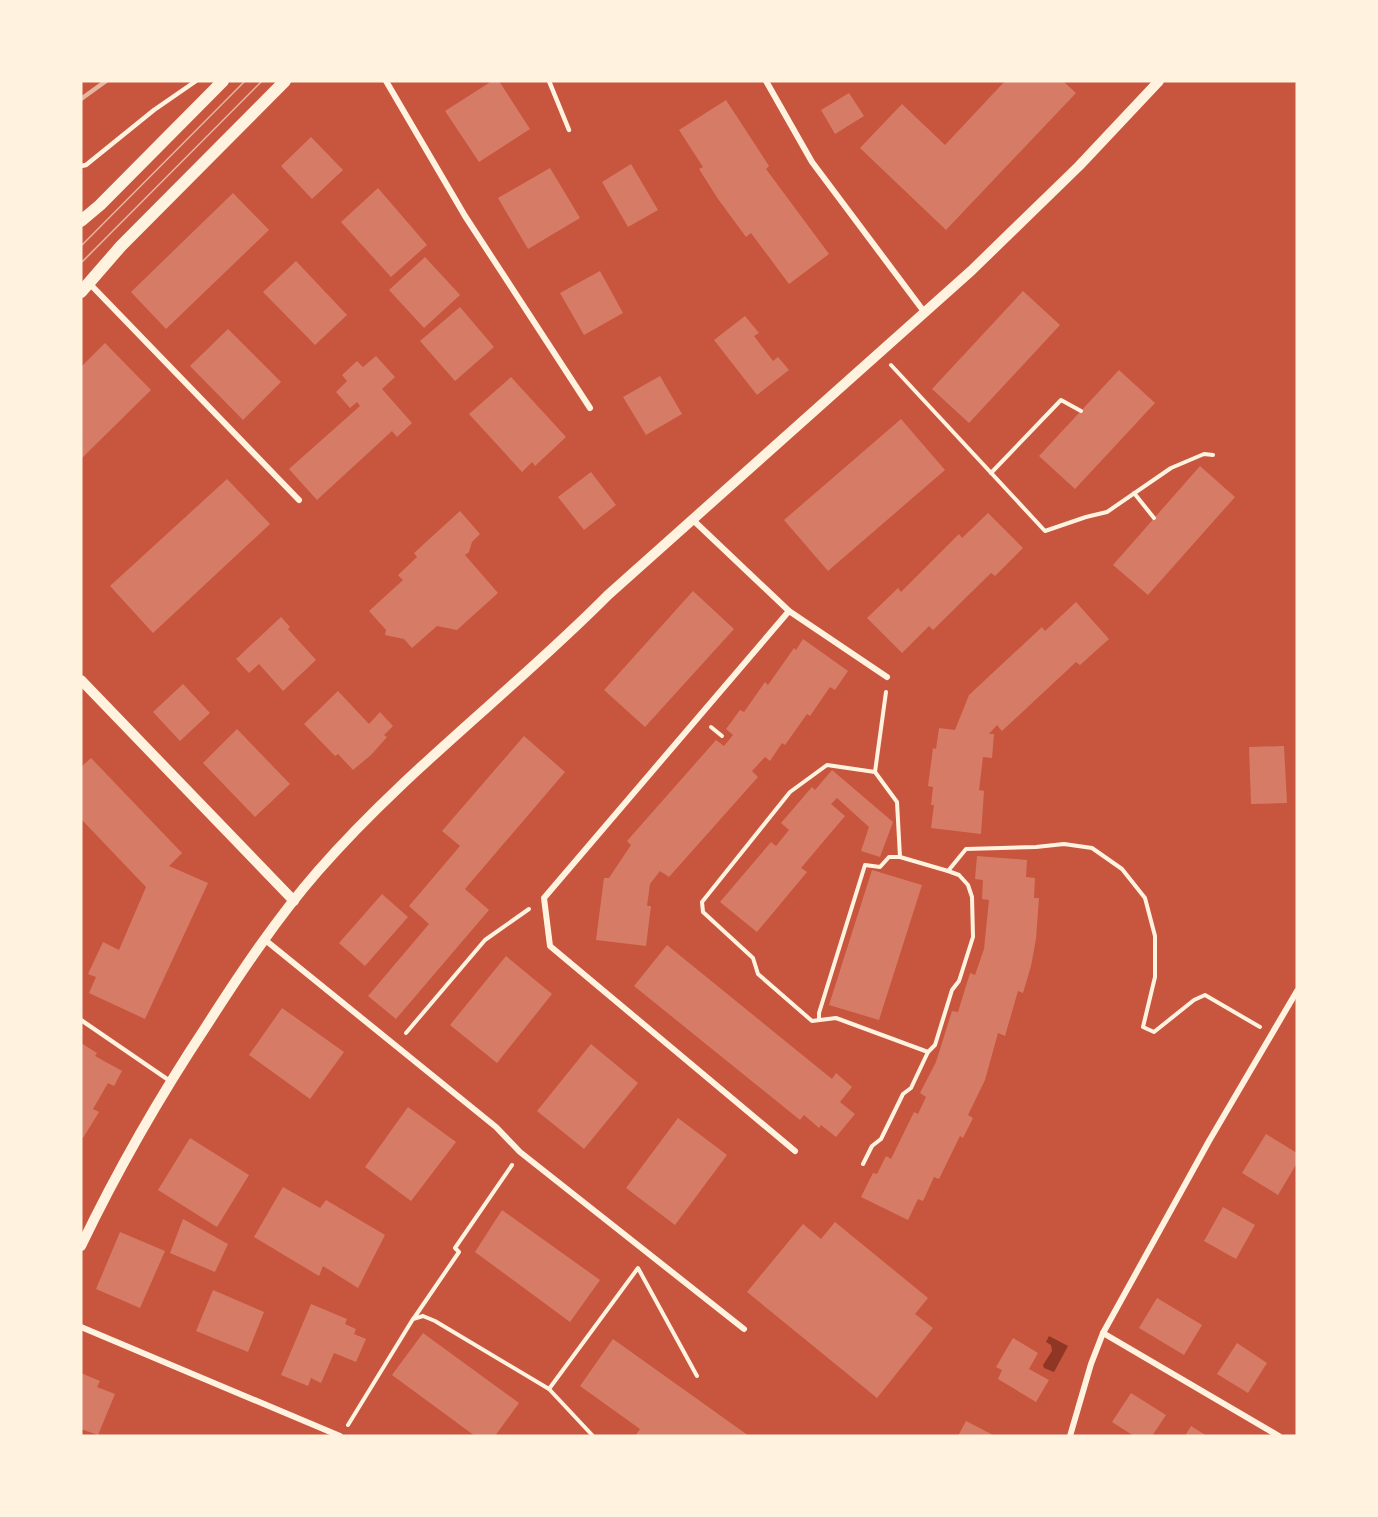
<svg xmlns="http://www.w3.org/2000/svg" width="1378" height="1517" font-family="'PT Sans',sans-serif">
<rect width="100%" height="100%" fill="#c8553d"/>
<!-- water -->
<path fill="#8f3625" d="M 1049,1336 L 1068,1346 L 1054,1372 L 1044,1368 L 1043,1365 L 1052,1351 L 1051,1345 L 1046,1342 Z"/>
<!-- building -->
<g fill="#d67c66">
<path d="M 492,81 L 499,81 L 530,129 L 479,162 L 445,111 Z"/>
<path d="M 1005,81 L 1063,81 L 1076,93 L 946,230 L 860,148 L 902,104 L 945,145 Z"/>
<path d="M 849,93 L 864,116 L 835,134 L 821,110 Z"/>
<path d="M 726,100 L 769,166 L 766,169 L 829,254 L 789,284 L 751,233 L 746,237 L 718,199 L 699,169 L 703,167 L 679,130 Z"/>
<path d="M 311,137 L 343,170 L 312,199 L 281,166 Z"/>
<path d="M 631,164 L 658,210 L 628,227 L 602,182 Z"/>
<path d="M 550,168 L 580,218 L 528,249 L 498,198 Z"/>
<path d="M 378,188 L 427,245 L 391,277 L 341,222 Z"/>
<path d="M 233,193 L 269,230 L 166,329 L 131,292 Z"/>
<path d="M 425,257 L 460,295 L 424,328 L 389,290 Z"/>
<path d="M 296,261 L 347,315 L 315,345 L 263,292 Z"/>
<path d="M 600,271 L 623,313 L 584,335 L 560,293 Z"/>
<path d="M 1023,291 L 1060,325 L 969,423 L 932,389 Z"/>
<path d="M 460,307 L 494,347 L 455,381 L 420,341 Z"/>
<path d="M 745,316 L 759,333 L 754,336 L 773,361 L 778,357 L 789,370 L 757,395 L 714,340 Z"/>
<path d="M 228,329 L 281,382 L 243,420 L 190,366 Z"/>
<path d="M 105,343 L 151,390 L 81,459 L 81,367 Z"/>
<path d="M 376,356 L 395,377 L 382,389 L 412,423 L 397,437 L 392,431 L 317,500 L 289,469 L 360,406 L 357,402 L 350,408 L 336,392 L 347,381 L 342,375 L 357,361 L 363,367 Z"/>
<path d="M 1119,370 L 1155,403 L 1075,489 L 1039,456 Z"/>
<path d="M 660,376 L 682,414 L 646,435 L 623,397 Z"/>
<path d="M 511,377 L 566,437 L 535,466 L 532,462 L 522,472 L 469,414 Z"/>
<path d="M 901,419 L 945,470 L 828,571 L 784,520 Z"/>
<path d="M 1200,466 L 1235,497 L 1148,595 L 1113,565 Z"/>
<path d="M 591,472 L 616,505 L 584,530 L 558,497 Z"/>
<path d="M 227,479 L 270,524 L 153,633 L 110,586 Z"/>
<path d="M 460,511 L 480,534 L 472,542 L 469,552 L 465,555 L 498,593 L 457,630 L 437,626 L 412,648 L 404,639 L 385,635 L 386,630 L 369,611 L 403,580 L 398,575 L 417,557 L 414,553 Z"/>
<path d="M 988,513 L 1023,548 L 995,576 L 991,573 L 933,630 L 929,626 L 902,653 L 867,618 L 898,588 L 901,592 L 959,534 L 962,538 Z"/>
<path d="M 693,591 L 734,629 L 645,727 L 604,690 Z"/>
<path d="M 1076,602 L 1109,639 L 1080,665 L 1076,662 L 1002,731 L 997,725 L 989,734 L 994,734 L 992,758 L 983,757 L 979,790 L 984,791 L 981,834 L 931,828 L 934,805 L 931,805 L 933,787 L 928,786 L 933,748 L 936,749 L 939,728 L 955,730 L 969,695 L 1042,627 L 1045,631 Z"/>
<path d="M 281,617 L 290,627 L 288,629 L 316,660 L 283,691 L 259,664 L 249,673 L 236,659 Z"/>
<path d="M 803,639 L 848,671 L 835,690 L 830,687 L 810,716 L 807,714 L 785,745 L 782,743 L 770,761 L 765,757 L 752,771 L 758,777 L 669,877 L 660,871 L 650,884 L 647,906 L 651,906 L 646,946 L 596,940 L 604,878 L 609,878 L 631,845 L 627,841 L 716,740 L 724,746 L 733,735 L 726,729 L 740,710 L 744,712 L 765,682 L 768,685 L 794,648 L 796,650 Z"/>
<path d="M 183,684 L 210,713 L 180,741 L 153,712 Z"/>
<path d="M 338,691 L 369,724 L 380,712 L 393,726 L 384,735 L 387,737 L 371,755 L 353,770 L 338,754 L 335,756 L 304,724 Z"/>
<path d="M 237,729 L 290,784 L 255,817 L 203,763 Z"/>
<path d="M 524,736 L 565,772 L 465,889 L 489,910 L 396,1019 L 368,996 L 429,924 L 409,906 L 460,846 L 442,831 Z"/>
<path d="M 1284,746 L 1287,803 L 1251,804 L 1249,747 Z"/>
<path d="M 91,758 L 182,853 L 169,866 L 208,883 L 145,1019 L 89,993 L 96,977 L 88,974 L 103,942 L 119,950 L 146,887 L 81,819 L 81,767 Z"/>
<path d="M 832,770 L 893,822 L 880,857 L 861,851 L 869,827 L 837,798 L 831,804 L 845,816 L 801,868 L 807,872 L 757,932 L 720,902 L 771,842 L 776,846 L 789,830 L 781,823 L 812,787 L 815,790 Z"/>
<path d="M 977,856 L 1027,860 L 1026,877 L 1035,878 L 1034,898 L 1039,898 L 1036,939 L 1031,966 L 1023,993 L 1018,991 L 1005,1036 L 998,1033 L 985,1080 L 968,1115 L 973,1118 L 963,1138 L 960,1136 L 939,1179 L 934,1177 L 923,1201 L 918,1199 L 908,1220 L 861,1197 L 873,1173 L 877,1174 L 886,1156 L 891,1159 L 914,1112 L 918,1114 L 926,1097 L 920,1093 L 936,1062 L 952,1011 L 958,1012 L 970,973 L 975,975 L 984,949 L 989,900 L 982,899 L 983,880 L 975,879 Z"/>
<path d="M 872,870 L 922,885 L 879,1020 L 829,1005 Z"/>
<path d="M 382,894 L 408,917 L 365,966 L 339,943 Z"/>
<path d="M 667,945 L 832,1079 L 836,1073 L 852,1087 L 840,1102 L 855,1114 L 836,1137 L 821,1125 L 819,1128 L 804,1115 L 800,1120 L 634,986 Z"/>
<path d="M 506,956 L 552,994 L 497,1063 L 450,1025 Z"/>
<path d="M 282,1008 L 344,1052 L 310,1099 L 249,1055 Z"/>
<path d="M 81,1043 L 97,1053 L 95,1056 L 122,1071 L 114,1086 L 108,1083 L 93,1109 L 99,1112 L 83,1138 L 81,1136 Z"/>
<path d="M 591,1044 L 638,1083 L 584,1149 L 537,1111 Z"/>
<path d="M 408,1107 L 456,1142 L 411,1201 L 365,1167 Z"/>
<path d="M 678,1118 L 727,1155 L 675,1225 L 626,1188 Z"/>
<path d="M 1266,1134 L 1297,1153 L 1297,1163 L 1278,1195 L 1242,1173 Z"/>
<path d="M 190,1138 L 249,1175 L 217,1227 L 158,1190 Z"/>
<path d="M 283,1187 L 320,1208 L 326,1200 L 385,1235 L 358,1288 L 323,1266 L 319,1276 L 254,1237 Z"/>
<path d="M 1223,1207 L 1255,1225 L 1236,1259 L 1204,1241 Z"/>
<path d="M 502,1210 L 600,1280 L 570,1322 L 475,1252 Z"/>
<path d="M 183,1219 L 228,1244 L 215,1272 L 170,1253 Z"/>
<path d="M 835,1222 L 928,1298 L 915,1314 L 933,1328 L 877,1398 L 747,1292 L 803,1224 L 821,1239 Z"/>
<path d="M 120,1232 L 165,1251 L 140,1308 L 96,1289 Z"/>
<path d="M 213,1290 L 264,1312 L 248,1352 L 196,1331 Z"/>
<path d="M 1157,1298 L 1202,1325 L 1184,1355 L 1139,1328 Z"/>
<path d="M 311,1304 L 347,1319 L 345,1324 L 356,1329 L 354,1334 L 366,1339 L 356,1362 L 334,1353 L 321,1383 L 311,1378 L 308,1386 L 281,1375 Z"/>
<path d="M 423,1333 L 519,1403 L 495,1436 L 475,1436 L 392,1375 Z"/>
<path d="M 1013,1338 L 1038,1353 L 1029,1369 L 1049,1380 L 1036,1402 L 998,1379 L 1002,1370 L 996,1367 Z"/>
<path d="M 613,1339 L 749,1436 L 635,1436 L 640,1429 L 580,1386 Z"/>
<path d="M 1237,1343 L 1267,1363 L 1248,1393 L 1217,1374 Z"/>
<path d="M 81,1373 L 100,1381 L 97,1387 L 115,1394 L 98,1435 L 81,1429 Z"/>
<path d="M 1131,1393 L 1166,1415 L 1152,1436 L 1134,1436 L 1112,1422 Z"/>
<path d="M 966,1421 L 995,1436 L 958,1436 Z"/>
<path d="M 1191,1426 L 1207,1436 L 1185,1436 Z"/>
</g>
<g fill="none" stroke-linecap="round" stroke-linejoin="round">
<!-- path -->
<g stroke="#fff3e0" stroke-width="4">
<path d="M 891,365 L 1045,531 L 1086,517 L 1107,512 L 1171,468 L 1204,454 L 1213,455"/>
<path d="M 991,473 L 1061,400 L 1081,411"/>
<path d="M 1134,493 L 1154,518"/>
<path d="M 886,692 L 875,772 L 897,802 L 900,857 L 948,871 L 966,849 L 1036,847 L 1064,844 L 1092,848 L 1122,869 L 1145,898 L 1155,936 L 1155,977 L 1143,1027 L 1154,1032 L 1194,1000 L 1205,995 L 1260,1027"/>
<path d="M 711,727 L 722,736"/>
<path d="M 875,772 L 827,765 L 790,792 L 702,902 L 703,912 L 753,958 L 758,974 L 812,1021 L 836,1018 L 928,1052"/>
<path d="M 819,1020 L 819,1013 L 865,865 L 880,867 L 889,857 L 900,857"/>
<path d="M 406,1033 L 485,940 L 529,909"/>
<path d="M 863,1164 L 872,1146 L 881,1139 L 903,1094 L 911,1088 L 928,1052 L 935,1045 L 952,990 L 959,981 L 973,937 L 972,897 L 968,885 L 959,875 L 948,871"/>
<path d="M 414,1318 L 459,1252 L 455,1248 L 512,1165"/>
<path d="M 549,1389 L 638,1268 L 697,1376"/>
<path d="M 348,1425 L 413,1319 L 423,1316 L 435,1321 L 549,1389 L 593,1436"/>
</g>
<!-- service -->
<g stroke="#fff3e0" stroke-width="4.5">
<path d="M 549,81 L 569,130"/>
<path d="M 81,166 L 86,165 L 154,110 L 196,81"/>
<path d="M 81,1020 L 170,1081"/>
</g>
<!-- minor -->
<g stroke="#fff3e0" stroke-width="6">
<path d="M 386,81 L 465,216 L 590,408"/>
<path d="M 766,81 L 812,162 L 925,313"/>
<path d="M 89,283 L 299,500"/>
<path d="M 693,520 L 789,611 L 887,677"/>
<path d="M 789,611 L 544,898 L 550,946 L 795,1151"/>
<path d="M 264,939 L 496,1127 L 520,1152 L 744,1329"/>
<path d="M 81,1327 L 340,1436"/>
<path d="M 1103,1333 L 1279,1436"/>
<path d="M 1070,1436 L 1091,1364 L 1103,1333 L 1209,1141 L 1297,991"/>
</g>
<!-- tertiary -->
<g stroke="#fff3e0" stroke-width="10">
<path d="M 81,680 L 294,901"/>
<path d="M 81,1246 C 118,1169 160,1096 207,1025 C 241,972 277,918 318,871 C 406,770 514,690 608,595 L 971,271 L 1079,166 L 1159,81"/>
</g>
<!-- secondary -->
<g stroke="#fff3e0" stroke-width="12">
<path d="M 81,221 L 100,205 L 223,81"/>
<path d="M 81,292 L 121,246 L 285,81"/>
</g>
<!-- tram -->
<g stroke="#e9b49f" stroke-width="1.5">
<path d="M 81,246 L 245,81"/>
<path d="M 81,263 L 262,81"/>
</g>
<!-- rail -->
<path stroke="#e9b49f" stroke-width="4.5" d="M 81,99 L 106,81"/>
</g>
<!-- border -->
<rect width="1378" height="1517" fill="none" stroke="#fff3e0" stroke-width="165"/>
</svg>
